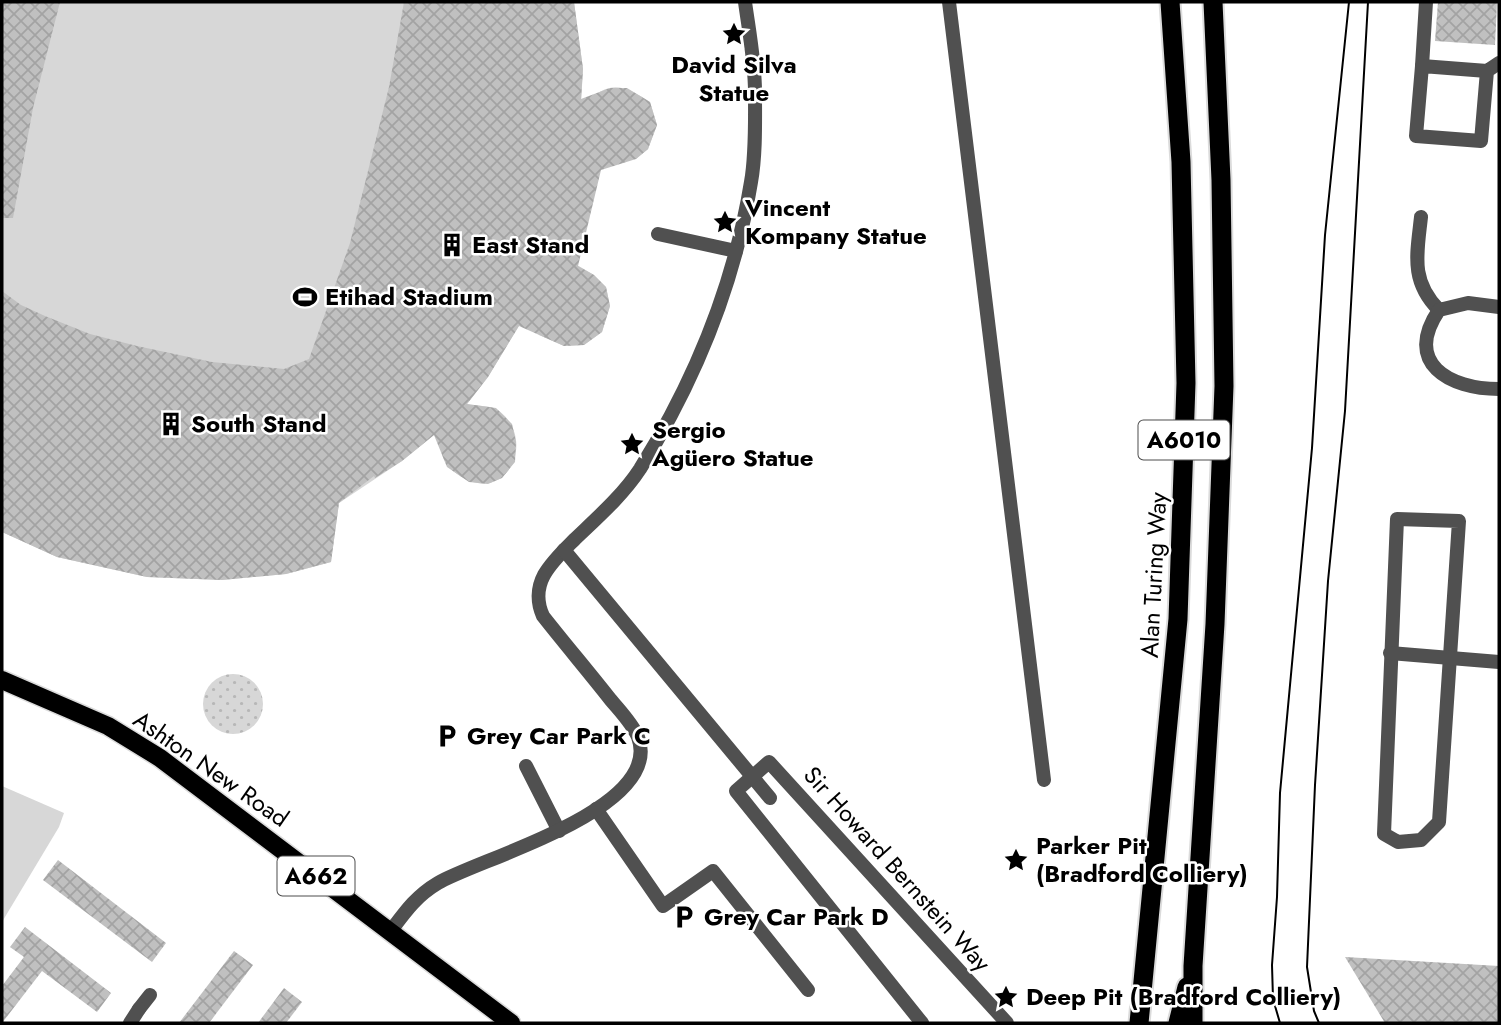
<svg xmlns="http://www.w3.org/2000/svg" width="1501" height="1025" font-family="Jost,sans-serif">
<defs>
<pattern id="grass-dots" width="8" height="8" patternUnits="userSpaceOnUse" patternTransform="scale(1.75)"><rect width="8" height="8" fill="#d7d7d7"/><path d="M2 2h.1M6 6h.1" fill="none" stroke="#b7b7b7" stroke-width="1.8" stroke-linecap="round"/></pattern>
<pattern id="building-cross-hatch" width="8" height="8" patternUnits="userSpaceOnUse" patternTransform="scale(1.75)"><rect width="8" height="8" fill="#c0c0c0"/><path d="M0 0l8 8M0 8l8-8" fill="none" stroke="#a3a3a3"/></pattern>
</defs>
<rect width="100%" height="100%" fill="#fff"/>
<!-- grass -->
<circle fill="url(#grass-dots)" cx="233" cy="704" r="30"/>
<!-- green -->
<g fill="#d7d7d7">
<path d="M 2,2 L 574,2 L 583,69 L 581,104 C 611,82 619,82 650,102 L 657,125 L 648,149 L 636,159 L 596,159 L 577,265 L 594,275 L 606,287 L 610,306 L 602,332 L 584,345 L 564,346 L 539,335 L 526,314 L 488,377 L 467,404 C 476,406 490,405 498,410 C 538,439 507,506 460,476 C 440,463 441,453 440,430 L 402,461 L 339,503 L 331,562 L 286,574 L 222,580 L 147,577 L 57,557 L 2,532 Z"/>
<path d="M 2,786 L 64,813 L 59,827 L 2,922 Z"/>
</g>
<!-- building -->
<g fill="url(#building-cross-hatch)">
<path d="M 2,2 L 60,2 L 33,108 L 13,218 L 2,218 Z"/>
<path d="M 404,2 L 574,2 L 583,69 L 581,99 L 610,88 L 627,88 L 650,102 L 657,125 L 648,149 L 636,159 L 601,170 L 578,266 L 594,275 L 606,287 L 610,306 L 602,332 L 584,345 L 564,346 L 519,326 L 488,377 L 467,404 L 496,408 L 512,424 L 516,442 L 515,462 L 502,478 L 488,484 L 469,482 L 447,467 L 434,435 L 402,461 L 375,478 L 374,476 L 339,503 L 331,562 L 286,574 L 222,580 L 147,577 L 57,557 L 2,532 L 2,291 L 21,305 L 45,316 L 90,334 L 137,346 L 212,362 L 284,369 L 309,359 L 350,243 L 389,87 Z"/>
<path d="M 1438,2 L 1497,2 L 1495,45 L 1435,41 Z"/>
<path d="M 58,860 L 166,943 L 152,962 L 43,880 Z"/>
<path d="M 25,927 L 111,993 L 97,1012 L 42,971 L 2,1023 L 2,986 L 24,957 L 10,947 Z"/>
<path d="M 234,951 L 253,965 L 209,1023 L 179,1023 Z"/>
<path d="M 1345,957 L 1499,966 L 1499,1023 L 1385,1023 Z"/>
<path d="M 284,988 L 302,1002 L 286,1023 L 258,1023 Z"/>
</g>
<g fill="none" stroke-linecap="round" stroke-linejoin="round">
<!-- primary casing -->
<g stroke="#dbdbdb" stroke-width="21">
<path id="primary" d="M 2,680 L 108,726 L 160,758 L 511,1023"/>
</g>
<!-- trunk casing -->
<g stroke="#dbdbdb" stroke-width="23">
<g id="trunk">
<path d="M 1139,1023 L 1178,619 L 1186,383 L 1181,162 L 1170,2"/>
<path d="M 1178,1023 L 1187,987"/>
<path d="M 1193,1023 L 1193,966 L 1215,624 L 1224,386 L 1221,180 L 1213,2"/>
</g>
</g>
<!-- service -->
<g stroke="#505050" stroke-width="14">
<path d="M 949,2 L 1044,780"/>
<path d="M 1422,66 L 1426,2"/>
<path d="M 1487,71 L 1481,141 L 1416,136 L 1422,66 L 1487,71 L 1499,63"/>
<path d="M 1421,217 C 1417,254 1410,281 1439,310"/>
<path d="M 658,234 L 736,251"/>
<path d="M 1499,307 L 1468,303 L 1439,310 C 1403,363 1449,389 1499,389"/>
<path d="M 1397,519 L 1459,521 L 1439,822 L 1421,840 L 1398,842 L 1384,834 Z"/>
<path d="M 1390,653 L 1499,662"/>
<path d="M 526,766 L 559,831"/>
<path d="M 596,809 L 663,906 L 713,871 L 808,990"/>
<path d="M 390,932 C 405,912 416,896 438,883 C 481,858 665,809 638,737 C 632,723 619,710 610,699 C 588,671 565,644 543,616 C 537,603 537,588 544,575 C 552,561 564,550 575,539 C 598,517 623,495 640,469 C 696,379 734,286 751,182 C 756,154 755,121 755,92 C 755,62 749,31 745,2"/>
</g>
<!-- pedestrian -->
<g stroke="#505050" stroke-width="14">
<path d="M 564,550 L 770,798"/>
<path d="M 139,1009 L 150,995"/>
<path d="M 922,1023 L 736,791 L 769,762 L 1007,1023"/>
</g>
<!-- minor -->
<path stroke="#505050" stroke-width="14" d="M 130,1023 L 139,1009"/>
<!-- primary -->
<use href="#primary" stroke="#000" stroke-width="18"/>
<!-- trunk -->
<use href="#trunk" stroke="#000" stroke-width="19"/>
<!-- tram -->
<g stroke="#000" stroke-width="2">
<path d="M 1280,1023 L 1273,999 L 1272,965 L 1277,897 L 1280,793 L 1312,448 L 1325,235 L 1349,2"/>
<path d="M 1319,1023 L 1314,1011 L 1307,967 L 1315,785 L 1328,581 L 1345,411 L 1368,2"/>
</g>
</g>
<!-- icons -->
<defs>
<g id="sight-bare" transform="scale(1.89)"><path d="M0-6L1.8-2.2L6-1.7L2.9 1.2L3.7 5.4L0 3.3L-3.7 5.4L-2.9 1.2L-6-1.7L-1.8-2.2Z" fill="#000" stroke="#fff" stroke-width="2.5" paint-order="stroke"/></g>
<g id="building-bare" transform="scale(1.89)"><path d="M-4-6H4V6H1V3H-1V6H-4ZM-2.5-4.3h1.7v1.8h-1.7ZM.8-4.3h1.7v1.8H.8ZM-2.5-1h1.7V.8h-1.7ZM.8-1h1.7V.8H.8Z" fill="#000" stroke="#fff" stroke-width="2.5" paint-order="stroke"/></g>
<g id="stadium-bare" transform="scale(1.89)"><path d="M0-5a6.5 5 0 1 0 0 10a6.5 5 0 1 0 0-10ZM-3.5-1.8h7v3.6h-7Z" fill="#000" stroke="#fff" stroke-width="2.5" paint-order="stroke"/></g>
<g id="parking-bare" transform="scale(1.89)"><path d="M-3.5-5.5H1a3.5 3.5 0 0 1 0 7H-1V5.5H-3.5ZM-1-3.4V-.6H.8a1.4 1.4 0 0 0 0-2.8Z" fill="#000" stroke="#fff" stroke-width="2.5" paint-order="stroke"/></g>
</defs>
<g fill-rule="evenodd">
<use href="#sight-bare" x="734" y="34"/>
<use href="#sight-bare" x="725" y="222"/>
<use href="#building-bare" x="452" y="245"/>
<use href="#stadium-bare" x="305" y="297"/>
<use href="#building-bare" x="171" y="424"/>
<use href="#sight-bare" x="632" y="444"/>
<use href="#parking-bare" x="447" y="736"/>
<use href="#sight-bare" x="1016" y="860"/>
<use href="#parking-bare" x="684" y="917"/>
<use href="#sight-bare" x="1006" y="997"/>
</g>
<g text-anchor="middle" stroke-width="5" stroke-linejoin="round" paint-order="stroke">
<!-- shield labels -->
<g fill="#fff" stroke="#4c4c4c" stroke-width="2">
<rect x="1138.5" y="420.5" width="91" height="39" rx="5"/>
<rect x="277.5" y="856.5" width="77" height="39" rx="5"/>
</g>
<g font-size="23" font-weight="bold" fill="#000">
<text x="1184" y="448">A6010</text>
<text x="316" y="884">A662</text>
</g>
<!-- poi labels -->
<g font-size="24" font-weight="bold" fill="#000" stroke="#fff" text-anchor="start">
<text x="734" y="73" text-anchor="middle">David Silva<tspan x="734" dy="28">Statue</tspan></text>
<text x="745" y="216">Vincent<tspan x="745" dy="28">Kompany Statue</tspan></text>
<text x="472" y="253">East Stand</text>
<text x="325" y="305">Etihad Stadium</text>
<text x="191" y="432">South Stand</text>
<text x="652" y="438">Sergio<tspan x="652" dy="28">Agüero Statue</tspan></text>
<text x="467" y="744">Grey Car Park C</text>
<text x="1036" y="854">Parker Pit<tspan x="1036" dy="28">(Bradford Colliery)</tspan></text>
<text x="704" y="925">Grey Car Park D</text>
<text x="1026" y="1005">Deep Pit (Bradford Colliery)</text>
</g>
<!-- street labels -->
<g font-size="24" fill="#000" stroke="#fff">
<text transform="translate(1154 575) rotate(-87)" y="8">Alan Turing Way</text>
<text transform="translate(211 769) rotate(35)" y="8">Ashton New Road</text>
<text transform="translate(897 869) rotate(48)" y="8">Sir Howard Bernstein Way</text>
</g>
</g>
<!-- border -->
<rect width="1501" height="1025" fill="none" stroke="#000000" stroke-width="7"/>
</svg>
